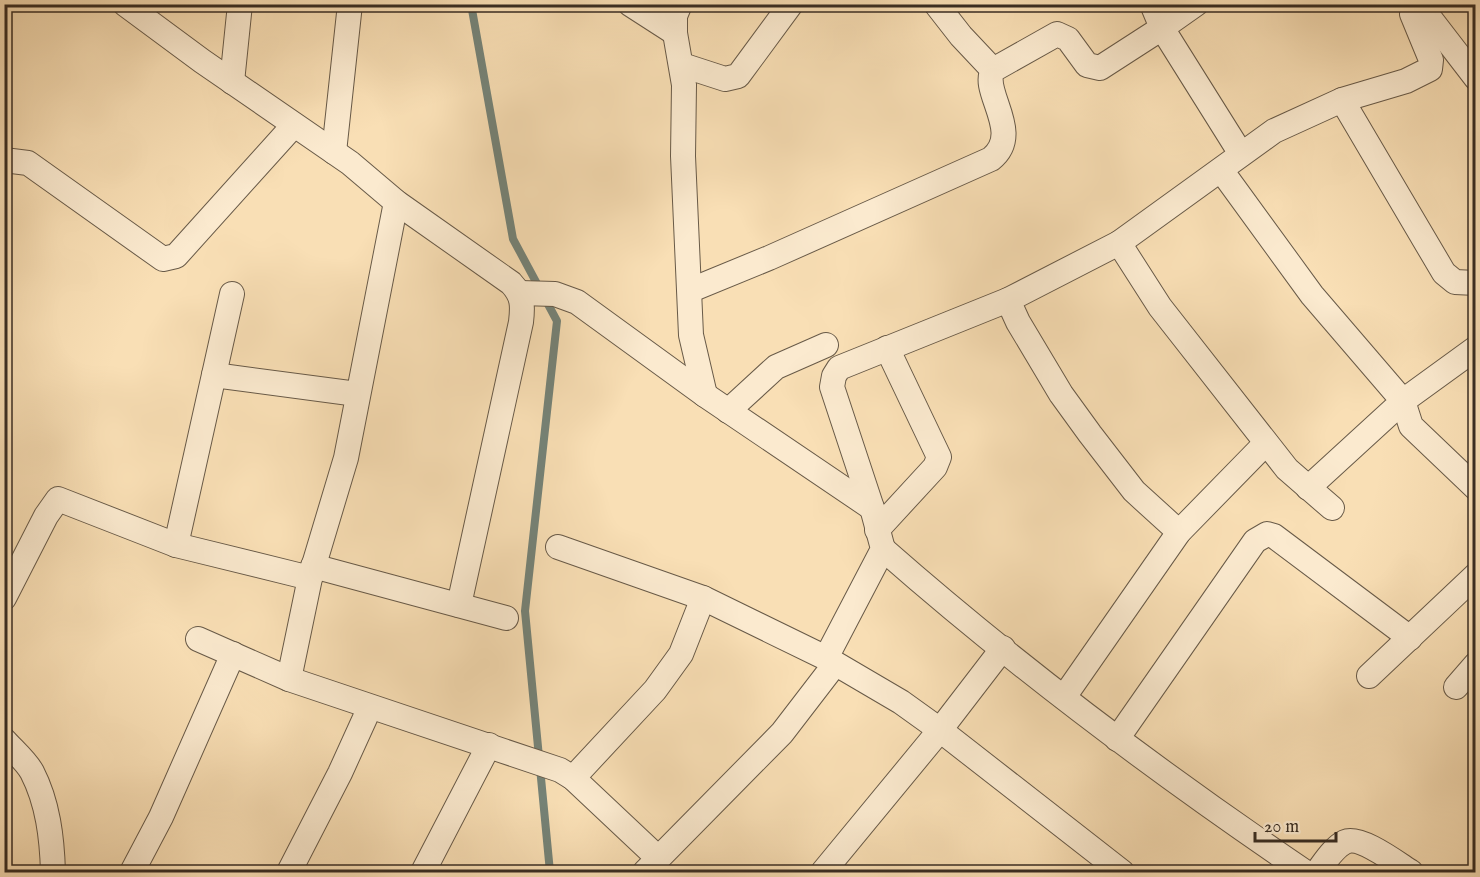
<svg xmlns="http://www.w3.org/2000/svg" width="1480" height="877" font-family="'IM FELL English',serif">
<rect width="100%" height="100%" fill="#f9dfb5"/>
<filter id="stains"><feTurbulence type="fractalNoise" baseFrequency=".00333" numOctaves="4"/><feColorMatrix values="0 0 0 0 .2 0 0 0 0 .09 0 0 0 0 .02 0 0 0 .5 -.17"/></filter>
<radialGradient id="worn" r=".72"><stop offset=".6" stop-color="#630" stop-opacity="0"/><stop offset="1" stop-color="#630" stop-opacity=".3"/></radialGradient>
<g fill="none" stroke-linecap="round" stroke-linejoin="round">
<!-- stream -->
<path stroke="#758378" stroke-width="8" d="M 471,4 L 513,239 L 557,321 L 525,611 L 550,872"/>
<!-- minor casing -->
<g stroke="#685a48" stroke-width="26">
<g id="minor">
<path d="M 125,4 L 202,61 L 350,163 L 396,202 L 511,283 C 523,296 523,305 521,322 L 459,605"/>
<path d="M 630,4 L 675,33"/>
<path d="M 680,4 L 675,16 L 675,33 L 684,85 L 683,156 L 691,335 L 705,395"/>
<path d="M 936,4 L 961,36 L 993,70"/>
<path d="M 1196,4 L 1162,28 L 1241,154"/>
<path d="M 1419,4 L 1476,78"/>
<path d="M 682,65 L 725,79 L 738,76 L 791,4"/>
<path d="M 232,82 L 240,4"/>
<path d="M 1342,100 L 1444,273 L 1455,282 L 1476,283"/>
<path d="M 334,152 L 350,4"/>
<path d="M 4,160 L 28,163 L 163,259 L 176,256 L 294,125"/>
<path d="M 1221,170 L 1312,295 L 1403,401 L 1308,488"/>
<path d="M 1119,243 L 1274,131 L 1342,100 L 1406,81 L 1430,69 L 1431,60 L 1412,14 L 1417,4"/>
<path d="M 691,290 L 769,258 L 991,159 C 1024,133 980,91 993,70 L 1057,34 L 1068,39 L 1087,65 L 1100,68 L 1162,28 L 1152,4"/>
<path d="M 520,293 L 555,294 L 577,302 L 705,395 L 872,508"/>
<path d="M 1008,300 L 1018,322 L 1061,394 L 1090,434 L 1134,491 L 1179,532"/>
<path d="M 1476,348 L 1403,401 L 1411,426 L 1476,488"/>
<path d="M 214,375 L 357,394"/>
<path d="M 728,411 L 776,367 L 826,345"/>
<path d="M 877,530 L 935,467 L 939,457 L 887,348"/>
<path d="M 176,545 L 232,294"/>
<path d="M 558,547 L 703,598 L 826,658 L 901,702 L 940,730 L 1122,872"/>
<path d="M 883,549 C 1016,666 1159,773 1305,872"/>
<path d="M 313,566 L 506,618"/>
<path d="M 4,598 L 46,516 L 58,499 L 176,545 L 310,578 L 346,458 L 396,202"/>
<path d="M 198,639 L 289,679 L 560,770 L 573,778 L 658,858"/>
<path d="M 826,658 L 883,549 L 872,508 L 832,387 L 834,376 L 839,368 L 1008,300 L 1119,243 L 1160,307 L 1287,469 L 1332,508"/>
<path d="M 1369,676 L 1476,575"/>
<path d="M 289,679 L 310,578"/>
<path d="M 1456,687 L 1476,664"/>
<path d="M 1064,697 L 1179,532 L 1266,443"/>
<path d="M 1117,739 L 1255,541 L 1267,534 L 1274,536 L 1410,638"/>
<path d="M 4,740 C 13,750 26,761 32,772 C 48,803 52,838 53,872"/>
<path d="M 573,778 L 655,690 L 681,654 L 703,598"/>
<path d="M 132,872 L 161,817 L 233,654"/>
<path d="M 289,872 L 340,773 L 370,707"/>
<path d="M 423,872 L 489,745"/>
<path d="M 645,872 L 782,733 L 835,664"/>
<path d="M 823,872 L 940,730 L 1003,648"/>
<path d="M 1317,872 C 1324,863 1334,847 1345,842 C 1360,835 1398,864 1411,872"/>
</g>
</g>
<!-- minor -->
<use href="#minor" stroke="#fbeacf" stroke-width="24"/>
</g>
<!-- margin -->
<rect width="1480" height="877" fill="none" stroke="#f9dfb5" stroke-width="24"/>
<rect x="6" y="6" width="1468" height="865" fill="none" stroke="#382d23" stroke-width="3"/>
<rect x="12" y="12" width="1456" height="853" fill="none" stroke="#382d23" stroke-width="1.5"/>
<!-- scale -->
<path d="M1255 832v9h81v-9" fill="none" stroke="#382d23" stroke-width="3"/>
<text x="1264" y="832" font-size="18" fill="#382d23" stroke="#fbeacf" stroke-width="4.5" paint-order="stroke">20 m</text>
<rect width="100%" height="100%" filter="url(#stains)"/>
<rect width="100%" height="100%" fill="url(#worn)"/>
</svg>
